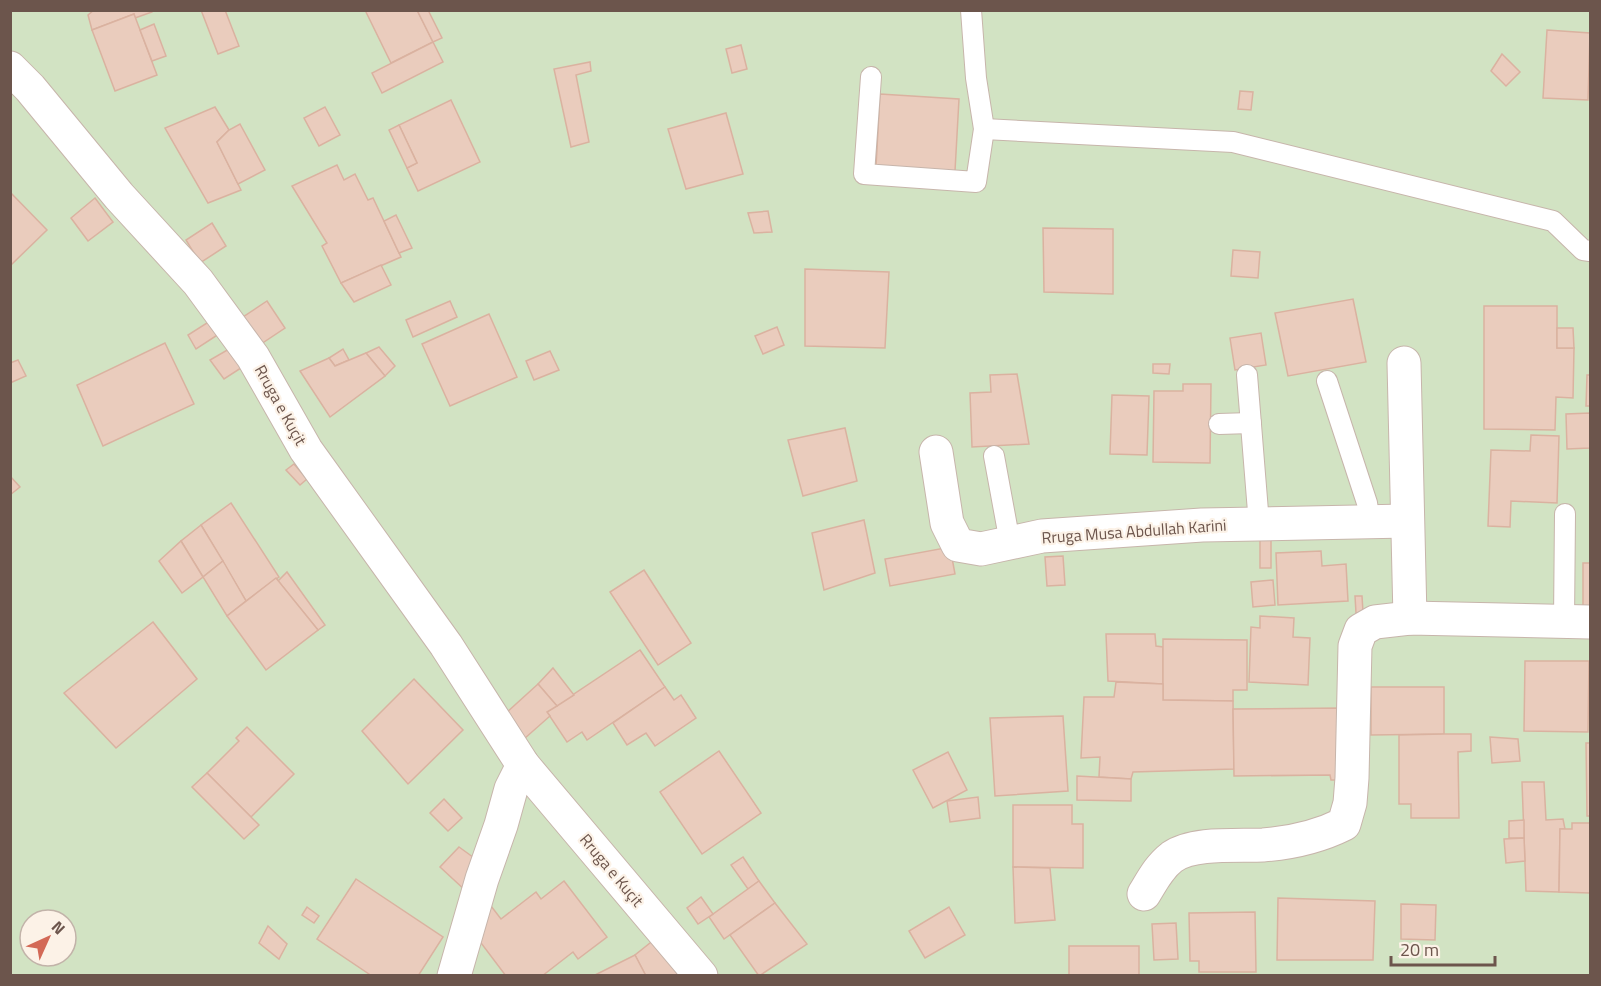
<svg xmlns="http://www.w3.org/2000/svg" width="1601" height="986" font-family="'Titillium Web',sans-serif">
<rect width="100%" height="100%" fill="#f8eee2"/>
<!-- green -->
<path fill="#d2e3c3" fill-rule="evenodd" d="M 10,11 L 1590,11 L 1590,975 L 11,975 ZM 30,920 L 66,920 L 66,956 L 30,956 Z"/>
<!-- building -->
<g fill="#eaccbd" stroke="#dab2a0" stroke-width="1.5">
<path d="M 94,10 L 152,10 L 152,12 L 135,18 L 134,14 L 92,30 L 88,15 Z"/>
<path d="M 201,10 L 225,10 L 239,46 L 218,54 Z"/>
<path d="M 365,10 L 417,10 L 433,42 L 391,63 Z"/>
<path d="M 417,10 L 428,10 L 442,38 L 433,42 Z"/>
<path d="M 134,14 L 157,75 L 115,91 L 92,30 Z"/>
<path d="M 154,24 L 166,56 L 152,61 L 140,30 Z"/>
<path d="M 1547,30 L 1590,33 L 1588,100 L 1543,98 Z"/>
<path d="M 433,42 L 443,62 L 382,93 L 372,73 Z"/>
<path d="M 741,45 L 747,69 L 732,73 L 726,49 Z"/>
<path d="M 1502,54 L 1520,72 L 1506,86 L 1491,71 Z"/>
<path d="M 590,62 L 591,71 L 576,75 L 589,142 L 571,147 L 554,69 Z"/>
<path d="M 1240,91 L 1253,92 L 1251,110 L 1238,109 Z"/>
<path d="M 880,94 L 959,99 L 955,171 L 876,166 Z"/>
<path d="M 451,100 L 480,162 L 418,191 L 407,168 L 417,163 L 399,125 Z"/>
<path d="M 215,107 L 229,130 L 217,142 L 241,190 L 208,203 L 165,128 Z"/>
<path d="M 325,107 L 340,135 L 319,146 L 304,118 Z"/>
<path d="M 726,113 L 743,174 L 686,189 L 668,129 Z"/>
<path d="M 240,124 L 265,170 L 238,184 L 217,142 L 229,130 Z"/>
<path d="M 399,125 L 417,163 L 407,168 L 389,130 Z"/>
<path d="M 337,165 L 344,180 L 355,174 L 368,200 L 373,198 L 401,257 L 341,283 L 322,246 L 327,243 L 292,186 Z"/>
<path d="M 10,192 L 47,230 L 11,265 L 10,265 Z"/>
<path d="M 95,198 L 113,222 L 88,241 L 71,218 Z"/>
<path d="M 768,211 L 772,232 L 754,233 L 748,213 Z"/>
<path d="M 396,215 L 412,248 L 399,253 L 384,221 Z"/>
<path d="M 212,223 L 226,246 L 200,263 L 186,240 Z"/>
<path d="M 1043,228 L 1113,229 L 1113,294 L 1044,292 Z"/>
<path d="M 1233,250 L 1260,252 L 1258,278 L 1231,276 Z"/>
<path d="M 381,265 L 391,285 L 354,302 L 341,283 Z"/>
<path d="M 805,269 L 889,272 L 885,348 L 805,346 Z"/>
<path d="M 1353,299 L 1366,362 L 1288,376 L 1275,313 Z"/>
<path d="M 267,301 L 285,328 L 261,344 L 243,317 Z"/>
<path d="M 450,301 L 457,317 L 413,337 L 406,320 Z"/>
<path d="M 1484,306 L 1557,306 L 1557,348 L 1574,348 L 1573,398 L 1556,397 L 1555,430 L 1484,429 Z"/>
<path d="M 489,314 L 517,377 L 450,406 L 422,344 Z"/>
<path d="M 210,321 L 219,334 L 196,349 L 188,335 Z"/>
<path d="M 777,327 L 784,345 L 763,354 L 755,336 Z"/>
<path d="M 1557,328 L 1573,328 L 1574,348 L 1557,348 Z"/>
<path d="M 1261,333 L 1266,365 L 1235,370 L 1230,338 Z"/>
<path d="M 165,343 L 194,404 L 103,446 L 77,385 Z"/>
<path d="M 379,347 L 395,366 L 385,376 L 366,353 Z"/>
<path d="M 229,349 L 241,368 L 224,379 L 210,360 Z"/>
<path d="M 343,349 L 349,360 L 335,366 L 329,358 Z"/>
<path d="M 550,351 L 559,370 L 534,380 L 526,361 Z"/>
<path d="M 366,353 L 385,376 L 330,417 L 300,371 L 329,358 L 335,366 Z"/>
<path d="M 18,360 L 26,376 L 10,383 L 10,363 Z"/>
<path d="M 1153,364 L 1170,364 L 1169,374 L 1153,373 Z"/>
<path d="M 1017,374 L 1029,444 L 972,447 L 970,393 L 991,392 L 990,375 Z"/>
<path d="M 1587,375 L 1590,375 L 1590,406 L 1586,406 Z"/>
<path d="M 1183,384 L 1211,384 L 1210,463 L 1153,462 L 1154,391 L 1183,391 Z"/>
<path d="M 1112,395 L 1149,396 L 1147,455 L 1110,454 Z"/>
<path d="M 1590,413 L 1590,448 L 1567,449 L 1566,414 Z"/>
<path d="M 845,428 L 857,481 L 803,496 L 788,440 Z"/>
<path d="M 1531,435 L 1559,436 L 1557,503 L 1511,501 L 1510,527 L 1488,526 L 1491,450 L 1530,451 Z"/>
<path d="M 294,464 L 307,479 L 300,485 L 286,470 Z"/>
<path d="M 10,476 L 20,487 L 10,495 Z"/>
<path d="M 231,503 L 279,577 L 246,601 L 201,525 Z"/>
<path d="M 864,520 L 875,573 L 824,590 L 812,533 Z"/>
<path d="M 201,525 L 223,561 L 203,577 L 181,541 Z"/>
<path d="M 1260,539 L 1271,540 L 1271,568 L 1260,568 Z"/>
<path d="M 181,541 L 203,577 L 182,593 L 159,561 Z"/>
<path d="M 950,547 L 955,574 L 890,586 L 885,559 Z"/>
<path d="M 1321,551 L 1322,566 L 1346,564 L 1348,601 L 1278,605 L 1276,553 Z"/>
<path d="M 1063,556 L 1065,585 L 1047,586 L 1045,557 Z"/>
<path d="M 223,561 L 246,601 L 227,616 L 203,577 Z"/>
<rect x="1583" y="563" width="7" height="51"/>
<path d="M 644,570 L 691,643 L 658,665 L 610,592 Z"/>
<path d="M 287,572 L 325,625 L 318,630 L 278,581 Z"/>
<path d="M 276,578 L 318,630 L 266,670 L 227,616 Z"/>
<path d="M 1273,580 L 1275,605 L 1253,607 L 1251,582 Z"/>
<path d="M 1355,596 L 1362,596 L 1363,612 L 1356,613 Z"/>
<path d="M 1260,616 L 1294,618 L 1293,637 L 1310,638 L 1308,685 L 1249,682 L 1251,627 L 1260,628 Z"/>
<path d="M 153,622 L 197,679 L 116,748 L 64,693 Z"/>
<path d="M 1106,634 L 1155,634 L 1156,646 L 1163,647 L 1163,684 L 1108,681 Z"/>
<path d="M 1163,639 L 1247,640 L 1247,690 L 1233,690 L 1233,701 L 1163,700 Z"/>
<path d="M 640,650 L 665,687 L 587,740 L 582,732 L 567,742 L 547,712 Z"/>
<path d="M 1525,661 L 1589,661 L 1588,732 L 1524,731 Z"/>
<path d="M 553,668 L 574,695 L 557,706 L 538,684 Z"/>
<path d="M 414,679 L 463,730 L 408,784 L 362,731 Z"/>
<path d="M 1116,682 L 1163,684 L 1163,700 L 1233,701 L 1234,769 L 1133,772 L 1131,779 L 1099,777 L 1100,757 L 1081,758 L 1084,697 L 1114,697 Z"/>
<path d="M 538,684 L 557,706 L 547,712 L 550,716 L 524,739 L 505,714 Z"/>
<path d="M 665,687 L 674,700 L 681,695 L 696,718 L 655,746 L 646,733 L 627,745 L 613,723 Z"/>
<path d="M 1371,687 L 1444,687 L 1444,734 L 1371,735 Z"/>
<path d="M 1341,708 L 1342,780 L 1331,780 L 1330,775 L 1234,776 L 1233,709 Z"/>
<path d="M 1063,716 L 1068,791 L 995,796 L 990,718 Z"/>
<path d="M 247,727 L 294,774 L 251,817 L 207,773 L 239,741 L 236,738 Z"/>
<path d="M 1444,734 L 1471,734 L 1471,751 L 1458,752 L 1459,818 L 1411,818 L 1411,804 L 1399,804 L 1399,735 Z"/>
<path d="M 1490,737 L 1518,739 L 1520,761 L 1492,763 Z"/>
<path d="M 1586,743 L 1590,743 L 1590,816 L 1587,816 Z"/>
<path d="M 719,751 L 761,813 L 702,854 L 660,792 Z"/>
<path d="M 948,752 L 967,790 L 933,808 L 913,770 Z"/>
<path d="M 207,773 L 259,825 L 244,839 L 192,787 Z"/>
<path d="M 1077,776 L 1131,779 L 1131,801 L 1077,800 Z"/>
<path d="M 1522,782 L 1544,782 L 1546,820 L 1563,819 L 1565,829 L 1560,829 L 1559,892 L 1526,891 Z"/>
<path d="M 978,797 L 980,818 L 950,822 L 947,801 Z"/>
<path d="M 444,799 L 462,818 L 448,831 L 430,813 Z"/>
<path d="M 1013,805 L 1072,805 L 1072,824 L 1083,824 L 1083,868 L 1013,867 Z"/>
<path d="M 1524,820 L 1524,838 L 1509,838 L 1509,821 Z"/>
<path d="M 1572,823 L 1590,823 L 1590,893 L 1559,892 L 1560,829 L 1572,829 Z"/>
<path d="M 1524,838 L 1525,861 L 1506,863 L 1504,839 Z"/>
<path d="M 459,847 L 477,860 L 467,892 L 440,867 Z"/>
<path d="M 743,857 L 759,881 L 748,889 L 731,865 Z"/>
<path d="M 1013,867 L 1050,868 L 1055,920 L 1015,923 Z"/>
<path d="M 356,879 L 443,937 L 418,976 L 372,976 L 317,939 Z"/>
<path d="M 564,881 L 607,937 L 578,959 L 573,952 L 542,976 L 506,976 L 478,939 L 491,906 L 501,919 L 536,892 L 541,899 Z"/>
<path d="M 759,881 L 775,903 L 724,939 L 709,917 Z"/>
<path d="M 701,897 L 713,914 L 698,924 L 687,908 Z"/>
<path d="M 1278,898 L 1375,901 L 1373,960 L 1277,960 Z"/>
<path d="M 775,903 L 807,944 L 759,976 L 730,935 Z"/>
<path d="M 1401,904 L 1436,905 L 1435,940 L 1401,939 Z"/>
<path d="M 307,907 L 319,916 L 314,923 L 302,915 Z"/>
<path d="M 949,907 L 965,935 L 925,958 L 909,931 Z"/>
<path d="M 1255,912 L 1256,972 L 1199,972 L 1199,961 L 1190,961 L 1189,913 Z"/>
<path d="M 1176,923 L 1178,959 L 1154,960 L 1152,924 Z"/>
<path d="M 268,926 L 287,944 L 279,959 L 259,943 Z"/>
<path d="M 655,939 L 686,976 L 646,976 L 635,955 Z"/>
<rect x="1069" y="946" width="70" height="30"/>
<path d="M 635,955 L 646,976 L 593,976 Z"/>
</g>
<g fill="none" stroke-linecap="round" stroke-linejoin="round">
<!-- service casing -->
<g stroke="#c7b5ab" stroke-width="22">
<g id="service">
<path d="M 871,77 L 864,174 L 976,182 L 984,129 L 976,78 L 971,10"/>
<path d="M 984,129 L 1233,142 L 1553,221 L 1583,250 L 1590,251"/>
<path d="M 1247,375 L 1259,524"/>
<path d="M 1327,381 L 1367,503 L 1370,522"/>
<path d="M 1219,424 L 1251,423"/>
<path d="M 994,456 L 1010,543"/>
<path d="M 1564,621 L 1565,514"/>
</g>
</g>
<!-- minor casing -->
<g stroke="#c7b5ab" stroke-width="35">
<g id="minor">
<path d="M 10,68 L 30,88 L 119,196 L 198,282 L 253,357 L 306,450 L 446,645 L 523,765 L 701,976"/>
<path d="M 1404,363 L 1410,618"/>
<path d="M 936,452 L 947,523 L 958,545 L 981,549 L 1042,536 L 1202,525 L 1407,521"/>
<path d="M 1144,894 C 1152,881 1159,867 1172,857 C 1193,842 1237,846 1263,845 C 1290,843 1320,836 1344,824 L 1350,803 L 1352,778 L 1355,646 L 1361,630 L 1375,622 L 1410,618 L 1590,622"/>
<path d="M 454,976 L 482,879 L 501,825 L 511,789 L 523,765"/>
</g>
</g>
<!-- service -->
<use href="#service" stroke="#fff" stroke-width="20"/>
<!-- minor -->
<use href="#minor" stroke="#fff" stroke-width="33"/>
</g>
<g text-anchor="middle" stroke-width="4.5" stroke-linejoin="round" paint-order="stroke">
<!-- street labels -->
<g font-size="16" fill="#6c554c" stroke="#fcf2e7">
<text transform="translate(281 405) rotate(61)" y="6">Rruga e Kuçit</text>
<text transform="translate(1134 531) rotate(-4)" y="6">Rruga Musa Abdullah Karini</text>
<text transform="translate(612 870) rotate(50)" y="6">Rruga e Kuçit</text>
</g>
</g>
<!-- border -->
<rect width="1601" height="986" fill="none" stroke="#6c554c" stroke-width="24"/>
<!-- north arrow -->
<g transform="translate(48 938) rotate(45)"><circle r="28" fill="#fcf2e7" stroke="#c2b3a9" stroke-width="1.5"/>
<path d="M0-4.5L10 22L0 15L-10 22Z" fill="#d36956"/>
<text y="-9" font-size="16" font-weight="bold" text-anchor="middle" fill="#6c554c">N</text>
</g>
<!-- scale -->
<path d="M1391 956v9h104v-9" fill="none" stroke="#6c554c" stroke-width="3"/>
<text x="1400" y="956" font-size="18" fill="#6c554c" stroke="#fcf2e7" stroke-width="4.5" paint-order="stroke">20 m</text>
</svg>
